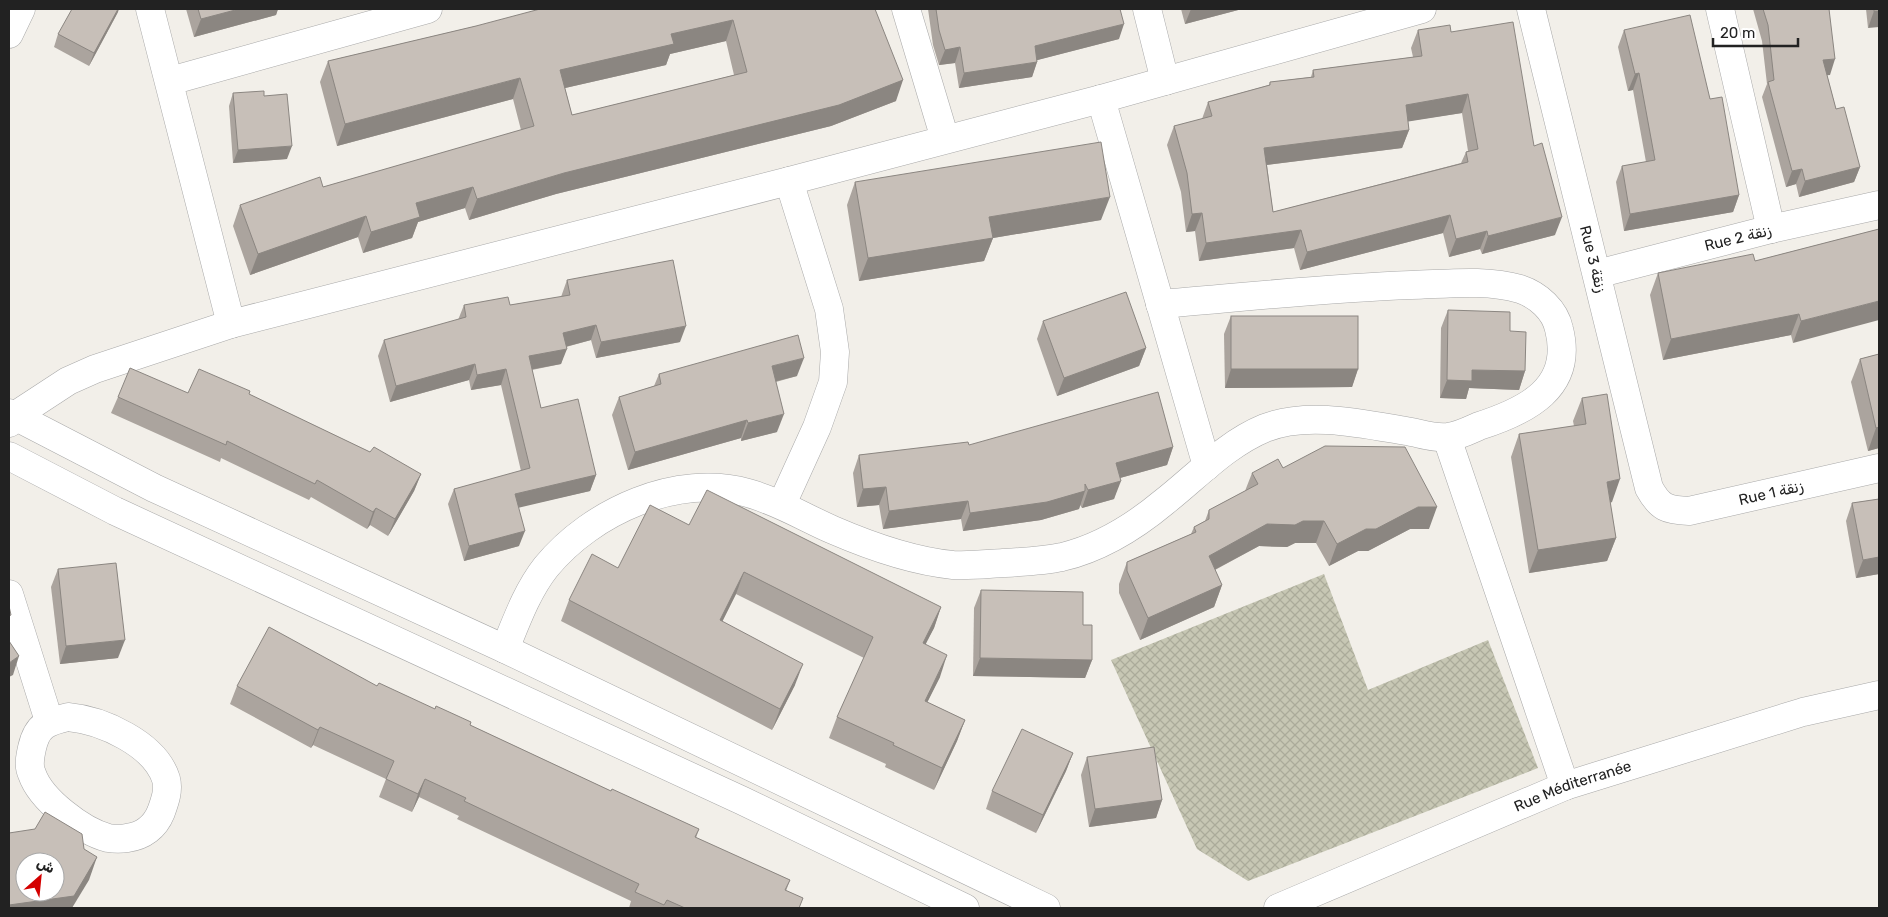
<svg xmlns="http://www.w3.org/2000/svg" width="1888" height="917" font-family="Rubik,'Noto Sans Arabic',sans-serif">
<defs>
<pattern id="construction-cross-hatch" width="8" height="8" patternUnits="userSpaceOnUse" patternTransform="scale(1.25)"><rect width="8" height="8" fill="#c7c7b4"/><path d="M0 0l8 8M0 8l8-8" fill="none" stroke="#abab9a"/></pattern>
</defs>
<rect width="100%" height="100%" fill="#f2efe9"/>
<!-- construction -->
<path fill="url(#construction-cross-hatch)" d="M 1324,574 L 1368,690 L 1488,640 L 1538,768 L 1248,881 L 1197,849 L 1111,660 Z"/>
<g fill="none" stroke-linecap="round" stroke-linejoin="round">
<!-- minor casing -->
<g stroke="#a9a9a9" stroke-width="29">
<g id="minor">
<path d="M 150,9 L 231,324"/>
<path d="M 906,9 L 945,139"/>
<path d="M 1147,9 L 1165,81"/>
<path d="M 1531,9 L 1649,488 C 1660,508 1667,510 1689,511 L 1879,468"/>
<path d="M 1720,9 L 1771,229"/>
<path d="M 9,34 L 21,9"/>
<path d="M 170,81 L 428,9"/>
<path d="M 1101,99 L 1207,466"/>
<path d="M 1597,274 L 1771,229 L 1879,205"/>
<path d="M 9,413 L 154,488 L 505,649 L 1046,908"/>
<path d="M 9,423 L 13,417 L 68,381 L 95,369 L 231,324 L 789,181 L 1101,99 L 1422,9"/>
<path d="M 1447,438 L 1565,786"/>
<path d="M 9,456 L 115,511 L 743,801 L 965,908"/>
<path d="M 782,504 L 817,427 L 833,382 L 835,352 L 829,309 L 789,181"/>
<path d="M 9,594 L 49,721"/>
<path d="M 505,649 C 516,622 527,591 546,567 C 592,511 677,473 748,493 C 780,502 803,517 833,530 C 870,546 912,561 953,565 C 969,566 987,564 1003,563 C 1022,562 1043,561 1062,557 C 1100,548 1134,527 1164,502 C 1196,477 1226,444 1265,428 C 1307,411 1364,424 1406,431 C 1419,433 1435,439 1448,437 C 1458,436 1470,430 1479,426 C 1526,411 1574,388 1559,329 C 1555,310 1538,295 1520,289 C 1485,279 1447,284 1411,285 C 1328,288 1244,297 1160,304"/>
<path d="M 68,717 C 102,720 155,744 166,779 C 169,790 165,801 161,812 C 155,827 143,836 127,838 C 122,839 114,839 108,838 C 82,831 41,800 32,774 C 28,766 30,757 32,748 C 37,725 47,722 68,717 Z"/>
<path id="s1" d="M 1278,908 L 1565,786 L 1803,712 L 1879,695"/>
</g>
</g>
<!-- minor -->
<use href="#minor" stroke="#fff" stroke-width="28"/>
</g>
<!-- wall -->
<g fill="#aba49e" fill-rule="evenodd">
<path d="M 186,9 L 278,9 L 276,15 L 194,37 Z"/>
<path d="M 875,9 L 896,101 L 831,126 L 556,194 L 469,220 L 465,208 L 418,222 L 412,238 L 363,253 L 358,237 L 250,275 L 233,226 L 240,205 L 323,187 L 521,130 L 513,99 L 337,146 L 320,82 L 328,61 L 476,26 ZM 726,41 L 734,75 L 572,115 L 565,88 L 666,65 L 670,54 Z"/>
<path d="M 928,9 L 1120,9 L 1119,39 L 1037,60 L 1037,62 L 1032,77 L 959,88 L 955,63 L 939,65 L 933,45 Z"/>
<path d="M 1181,9 L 1242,9 L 1185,24 Z"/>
<path d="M 1753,9 L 1829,9 L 1830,75 L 1827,75 L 1836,109 L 1860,167 L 1854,182 L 1799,197 L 1796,184 L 1786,187 L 1762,97 L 1767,84 L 1762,41 Z"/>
<path d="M 1866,9 L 1879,9 L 1868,28 Z"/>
<path d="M 118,12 L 89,66 L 54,47 L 58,34 Z"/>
<path d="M 1418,30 L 1451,32 L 1534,146 L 1555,235 L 1482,254 L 1480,249 L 1449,257 L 1443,233 L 1300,270 L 1294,248 L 1199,261 L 1195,231 L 1186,232 L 1181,192 L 1167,145 L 1174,126 L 1202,119 L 1208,102 L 1269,85 L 1270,82 L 1311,77 L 1313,70 L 1413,57 L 1411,48 ZM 1462,113 L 1468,151 L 1466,152 L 1461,163 L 1273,212 L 1267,165 L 1402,148 L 1409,130 L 1408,121 Z"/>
<path d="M 1624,30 L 1710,99 L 1739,195 L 1733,212 L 1624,231 L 1616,182 L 1622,166 L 1646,162 L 1633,90 L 1628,91 L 1618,47 Z"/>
<path d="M 233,93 L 264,96 L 287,159 L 233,163 L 229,106 Z"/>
<path d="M 855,182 L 1101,220 L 993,238 L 984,261 L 859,281 L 847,205 Z"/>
<path d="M 1879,229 L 1793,343 L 1791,335 L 1663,360 L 1650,295 L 1658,273 L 1755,261 Z"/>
<path d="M 567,280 L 680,342 L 596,358 L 591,340 L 566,347 L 561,364 L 532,370 L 541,408 L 596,475 L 590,491 L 518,507 L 519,546 L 464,561 L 448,504 L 454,489 L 521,471 L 501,385 L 471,390 L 469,380 L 390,402 L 378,356 L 384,340 L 458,320 L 464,305 L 510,305 L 561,297 Z"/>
<path d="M 1448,310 L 1510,331 L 1525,371 L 1519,390 L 1469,388 L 1466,399 L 1440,398 L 1441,328 Z"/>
<path d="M 1231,316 L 1358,369 L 1352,387 L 1225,388 L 1224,334 Z"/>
<path d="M 1043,321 L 1146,348 L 1139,366 L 1057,396 L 1037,339 Z"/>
<path d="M 1879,354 L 1879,448 L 1868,451 L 1851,382 L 1860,359 Z"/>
<path d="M 659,374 L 797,376 L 776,382 L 777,432 L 741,441 L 741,438 L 628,470 L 612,415 L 619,397 L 654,386 Z"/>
<path d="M 188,393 L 249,394 L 370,452 L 421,474 L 414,491 L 388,536 L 370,525 L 367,529 L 311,497 L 309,500 L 221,458 L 220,462 L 111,413 L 118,397 Z"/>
<path d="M 1582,398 L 1612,502 L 1610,503 L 1616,538 L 1607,561 L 1529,573 L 1511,457 L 1519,434 L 1574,426 L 1573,421 Z"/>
<path d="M 969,445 L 1173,447 L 1167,465 L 1120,478 L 1114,499 L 1082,508 L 1080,505 L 1079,509 L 1041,520 L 963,531 L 961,519 L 883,529 L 879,505 L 857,507 L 853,473 L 859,455 Z"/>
<path d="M 1283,468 L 1429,529 L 1410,529 L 1368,551 L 1358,551 L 1329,566 L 1316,543 L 1295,543 L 1287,547 L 1259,546 L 1215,570 L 1222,585 L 1214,607 L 1140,640 L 1119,593 L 1119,584 L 1127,562 L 1191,534 L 1194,527 L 1205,521 L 1209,510 L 1245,491 L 1252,473 Z"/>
<path d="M 1879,499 L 1879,574 L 1856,578 L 1846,521 L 1852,503 Z"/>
<path d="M 689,525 L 941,607 L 934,628 L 925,644 L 940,677 L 927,702 L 965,720 L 957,741 L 934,790 L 885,767 L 886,764 L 829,738 L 837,717 L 864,658 L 736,594 L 722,622 L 795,685 L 772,730 L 561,621 L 569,600 L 618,568 Z"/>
<path d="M 58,569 L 118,658 L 60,664 L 51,587 Z"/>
<path d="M 981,590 L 1083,625 L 1092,660 L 1085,678 L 973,676 L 974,608 Z"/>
<path d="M 237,686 L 377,686 L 470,725 L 611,791 L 699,829 L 696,838 L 790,880 L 786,891 L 803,898 L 799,908 L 629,908 L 631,901 L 457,819 L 459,816 L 419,797 L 412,812 L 379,797 L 386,779 L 313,745 L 311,748 L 230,704 Z"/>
<path d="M 1073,753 L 1066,771 L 1036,833 L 986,809 L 992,791 Z"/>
<path d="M 1087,757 L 1162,800 L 1156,818 L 1089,827 L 1081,775 Z"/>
</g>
<!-- shaded-wall -->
<g fill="#8b8681">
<path d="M 118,9 L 119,9 L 118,12 L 89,66 L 94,53 Z"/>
<path d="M 239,9 L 278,9 L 276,15 L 194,37 L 201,19 Z"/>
<path d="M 1191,9 L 1242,9 L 1185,24 Z"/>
<path d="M 1874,11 L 1879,11 L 1879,27 L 1868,28 Z"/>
<path d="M 733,20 L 726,41 L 670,54 L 666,65 L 552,91 L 560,70 L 671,34 Z"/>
<path d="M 1124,24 L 1119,39 L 1030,62 L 1035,46 Z"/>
<path d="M 960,47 L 955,63 L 939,65 L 945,50 Z"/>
<path d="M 1835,59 L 1830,75 L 1818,76 L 1823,60 Z"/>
<path d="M 1037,62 L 1032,77 L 959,88 L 964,73 Z"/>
<path d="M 1639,73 L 1633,90 L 1628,91 L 1635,74 Z"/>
<path d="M 520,78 L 513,99 L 337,146 L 345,124 Z"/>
<path d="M 903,80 L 896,101 L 831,126 L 556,194 L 469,220 L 477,199 L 564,173 Z"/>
<path d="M 1468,94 L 1462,113 L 1399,123 L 1406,105 Z"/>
<path d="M 1409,130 L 1402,148 L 1258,166 L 1264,148 Z"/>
<path d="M 292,146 L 287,159 L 233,163 L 238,150 Z"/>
<path d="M 1860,167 L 1854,182 L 1799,197 L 1805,181 Z"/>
<path d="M 1802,169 L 1796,184 L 1786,187 L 1792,171 Z"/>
<path d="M 473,187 L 465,208 L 418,222 L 412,238 L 363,253 L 371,232 L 416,203 Z"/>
<path d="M 1739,195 L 1733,212 L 1624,231 L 1630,214 Z"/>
<path d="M 1110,197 L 1101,220 L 993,238 L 984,261 L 859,281 L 868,258 L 989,217 Z"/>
<path d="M 1202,213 L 1195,231 L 1186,232 L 1192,214 Z"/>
<path d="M 1450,215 L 1443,233 L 1300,270 L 1307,252 Z"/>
<path d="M 366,216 L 358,237 L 250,275 L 258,254 Z"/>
<path d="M 1562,217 L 1555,235 L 1482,254 L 1488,236 Z"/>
<path d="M 1301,230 L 1294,248 L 1199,261 L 1206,243 Z"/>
<path d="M 1487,231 L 1480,249 L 1449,257 L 1456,239 Z"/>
<path d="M 1879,301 L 1879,320 L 1793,343 L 1801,321 Z"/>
<path d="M 1799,314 L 1791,335 L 1663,360 L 1671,339 Z"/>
<path d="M 596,325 L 591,340 L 557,349 L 563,333 Z"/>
<path d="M 686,326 L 680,342 L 596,358 L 601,342 Z"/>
<path d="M 1146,348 L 1139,366 L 1057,396 L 1064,378 Z"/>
<path d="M 567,349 L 561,364 L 523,371 L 529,356 Z"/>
<path d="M 804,358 L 797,376 L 765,384 L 772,366 Z"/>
<path d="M 475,364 L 469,380 L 390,402 L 396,386 Z"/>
<path d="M 506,369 L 501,385 L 471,390 L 477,375 Z"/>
<path d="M 1231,369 L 1358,369 L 1352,387 L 1225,388 Z"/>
<path d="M 1472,370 L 1525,371 L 1519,390 L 1469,388 L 1466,399 L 1440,398 L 1447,380 Z"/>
<path d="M 784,414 L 777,432 L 741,441 L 748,423 Z"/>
<path d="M 747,420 L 741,438 L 628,470 L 635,452 Z"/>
<path d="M 1879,427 L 1879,448 L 1868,451 L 1876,428 Z"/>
<path d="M 1173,447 L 1167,465 L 1109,481 L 1116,463 Z"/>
<path d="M 421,474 L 414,491 L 388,536 L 395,519 Z"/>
<path d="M 596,475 L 590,491 L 509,510 L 515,494 Z"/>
<path d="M 1620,479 L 1612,502 L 1598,505 L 1607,482 Z"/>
<path d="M 1121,481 L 1114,499 L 1082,508 L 1088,490 Z"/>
<path d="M 886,487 L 879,505 L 857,507 L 863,489 Z"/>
<path d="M 1085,491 L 1079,509 L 1041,520 L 963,531 L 970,513 Z"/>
<path d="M 968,501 L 961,519 L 883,529 L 889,511 Z"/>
<path d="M 1418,507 L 1437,507 L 1429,529 L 1410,529 L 1368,551 L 1358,551 L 1329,566 L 1337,544 L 1366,529 Z"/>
<path d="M 376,508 L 370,525 L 367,529 L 373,512 Z"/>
<path d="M 1303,521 L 1324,521 L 1316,543 L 1295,543 L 1287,547 L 1259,546 L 1201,577 L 1209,556 L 1267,524 Z"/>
<path d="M 525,531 L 519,546 L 464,561 L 469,546 Z"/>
<path d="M 1616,538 L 1607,561 L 1529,573 L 1538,550 Z"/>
<path d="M 1879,557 L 1879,574 L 1856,578 L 1863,560 Z"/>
<path d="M 744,572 L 736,594 L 712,642 L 720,620 Z"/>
<path d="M 1222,585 L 1214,607 L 1140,640 L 1148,618 Z"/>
<path d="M 941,607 L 934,628 L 915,665 L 923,643 Z"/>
<path d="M 125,640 L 118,658 L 60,664 L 66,646 Z"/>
<path d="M 947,655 L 940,677 L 917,723 L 925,701 Z"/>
<path d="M 19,656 L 13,675 L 9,677 L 9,663 Z"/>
<path d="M 980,658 L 1092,660 L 1085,678 L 973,676 Z"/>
<path d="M 803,664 L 795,685 L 772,730 L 780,709 Z"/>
<path d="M 965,720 L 957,741 L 934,790 L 942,768 Z"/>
<path d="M 320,727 L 313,745 L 311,748 L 318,730 Z"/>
<path d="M 1073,753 L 1066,771 L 1036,833 L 1043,815 Z"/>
<path d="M 425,779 L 419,797 L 412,812 L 418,794 Z"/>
<path d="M 1162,800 L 1156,818 L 1089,827 L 1095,809 Z"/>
<path d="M 97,857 L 89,880 L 72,908 L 9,908 L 9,905 Z"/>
</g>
<!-- building -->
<g fill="#c7bfb8" stroke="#8b8681" fill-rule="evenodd">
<path d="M 72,9 L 118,9 L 94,53 L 58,34 Z"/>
<path d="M 198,9 L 239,9 L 201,19 Z"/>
<path d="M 540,9 L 875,9 L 903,80 L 839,105 L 564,173 L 477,199 L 473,187 L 416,203 L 420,217 L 371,232 L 366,216 L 258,254 L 240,205 L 320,177 L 323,187 L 534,126 L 520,78 L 345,124 L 328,61 L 476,26 ZM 733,20 L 747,72 L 572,115 L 560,70 L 674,44 L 671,34 Z"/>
<path d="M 936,9 L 1120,9 L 1124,24 L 1035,46 L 1037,62 L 964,73 L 960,47 L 945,50 L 939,30 Z"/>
<path d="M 1763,9 L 1829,9 L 1835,59 L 1823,60 L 1836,109 L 1844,107 L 1860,167 L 1805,181 L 1802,169 L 1792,171 L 1768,82 L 1774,80 L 1768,25 Z"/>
<rect x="1874" y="9" width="5" height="2"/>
<path d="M 1690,15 L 1710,99 L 1722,97 L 1739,195 L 1630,214 L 1622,166 L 1655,160 L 1639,73 L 1635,74 L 1624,30 Z"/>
<path d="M 1513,22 L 1534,146 L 1542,143 L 1562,217 L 1488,236 L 1487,231 L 1456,239 L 1450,215 L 1307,252 L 1301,230 L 1206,243 L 1202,213 L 1192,214 L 1187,173 L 1174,126 L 1212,116 L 1208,102 L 1270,85 L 1270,82 L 1314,77 L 1313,70 L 1422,56 L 1418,30 L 1450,25 L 1451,32 ZM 1468,94 L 1478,149 L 1466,152 L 1468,162 L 1273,212 L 1264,148 L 1409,130 L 1406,105 Z"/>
<path d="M 264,91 L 264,96 L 287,94 L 292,146 L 238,150 L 233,93 Z"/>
<path d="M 1101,142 L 1110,197 L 989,217 L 993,238 L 868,258 L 855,182 Z"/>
<path d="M 1879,229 L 1879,301 L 1801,321 L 1799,314 L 1671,339 L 1658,273 L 1753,254 L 1755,261 Z"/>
<path d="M 673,260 L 686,326 L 601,342 L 596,325 L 563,333 L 567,349 L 529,356 L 541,408 L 578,399 L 596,475 L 515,494 L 525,531 L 469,546 L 454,489 L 530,468 L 506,369 L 477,375 L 475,364 L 396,386 L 384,340 L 466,317 L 464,305 L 508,297 L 510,305 L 570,295 L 567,280 Z"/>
<path d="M 1126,292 L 1146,348 L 1064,378 L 1043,321 Z"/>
<path d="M 1448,310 L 1510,312 L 1510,331 L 1526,332 L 1525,371 L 1472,370 L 1472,381 L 1447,380 Z"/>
<rect x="1231" y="316" width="127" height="53"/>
<path d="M 798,335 L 804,358 L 772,366 L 784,414 L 748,423 L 747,420 L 635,452 L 619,397 L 661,384 L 659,374 Z"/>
<path d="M 1879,354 L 1879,427 L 1876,428 L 1860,359 Z"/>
<path d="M 130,368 L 188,393 L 199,369 L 250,391 L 249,394 L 370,452 L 374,447 L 421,474 L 395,519 L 376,508 L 373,512 L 317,480 L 315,484 L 227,441 L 226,445 L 118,397 Z"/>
<path d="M 1158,392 L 1173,447 L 1116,463 L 1121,481 L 1088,490 L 1085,484 L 1085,491 L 1047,502 L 970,513 L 968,501 L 889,511 L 886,487 L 863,489 L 859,455 L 968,442 L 969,445 Z"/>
<path d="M 1607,394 L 1620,479 L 1607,482 L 1616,538 L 1538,550 L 1519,434 L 1586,424 L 1582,398 Z"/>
<path d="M 1325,446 L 1405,447 L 1437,507 L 1418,507 L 1376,529 L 1366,529 L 1337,544 L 1324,521 L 1303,521 L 1295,525 L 1267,524 L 1209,556 L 1222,585 L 1148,618 L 1127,571 L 1127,562 L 1196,532 L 1194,527 L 1209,519 L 1209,510 L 1258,484 L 1252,473 L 1278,459 L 1283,468 Z"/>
<path d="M 707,490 L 941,607 L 923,643 L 947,655 L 925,701 L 965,720 L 942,768 L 893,745 L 894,743 L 837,717 L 873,637 L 744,572 L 720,620 L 803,664 L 780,709 L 569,600 L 592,554 L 618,568 L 650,505 L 689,525 Z"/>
<path d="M 1879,499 L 1879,557 L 1863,560 L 1852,503 Z"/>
<path d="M 116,563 L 125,640 L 66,646 L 58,569 Z"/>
<path d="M 981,590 L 1083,592 L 1083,625 L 1092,625 L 1092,660 L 980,658 Z"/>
<path d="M 9,606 L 11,615 L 9,616 Z"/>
<path d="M 269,627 L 377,686 L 379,683 L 435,709 L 436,706 L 471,722 L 470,725 L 611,791 L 612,789 L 699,829 L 695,837 L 790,880 L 785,890 L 803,898 L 799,908 L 685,908 L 667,900 L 664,905 L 635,892 L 639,884 L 464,801 L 466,798 L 425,779 L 418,794 L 386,779 L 394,761 L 320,727 L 318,730 L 237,686 Z"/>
<path d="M 9,641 L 19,656 L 9,663 Z"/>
<path d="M 1022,729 L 1073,753 L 1043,815 L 992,791 Z"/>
<path d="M 1154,747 L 1162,800 L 1095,809 L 1087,757 Z"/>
<path d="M 45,812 L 82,834 L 84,849 L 97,857 L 74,896 L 9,905 L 9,833 L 35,829 ZM 25,862 L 55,862 L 55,892 L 25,892 Z"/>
</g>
<g text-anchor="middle" stroke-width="4" stroke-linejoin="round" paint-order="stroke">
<!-- street labels -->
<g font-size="15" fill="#222" stroke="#fff">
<text transform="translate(1738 238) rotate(-14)" y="5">Rue 2 زنقة</text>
<text transform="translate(1593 259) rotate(76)" y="5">Rue 3 زنقة</text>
<text transform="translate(1771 493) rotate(-13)" y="5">Rue 1 زنقة</text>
<text dy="5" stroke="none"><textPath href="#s1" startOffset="319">Rue Méditerranée</textPath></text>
</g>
</g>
<!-- border -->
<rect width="1888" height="917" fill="none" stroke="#222222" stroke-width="20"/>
<!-- north arrow -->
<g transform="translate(40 877) rotate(27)"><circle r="24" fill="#ffffff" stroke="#a7a7a7"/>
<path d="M0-4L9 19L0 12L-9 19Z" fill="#d40000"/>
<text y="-8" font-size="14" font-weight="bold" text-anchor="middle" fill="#222222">ش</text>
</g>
<!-- scale -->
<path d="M1713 38v8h85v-8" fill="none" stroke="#222222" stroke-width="2.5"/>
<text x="1720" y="38" font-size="15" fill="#222222" stroke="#ffffff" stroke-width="4" paint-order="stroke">20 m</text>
</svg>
